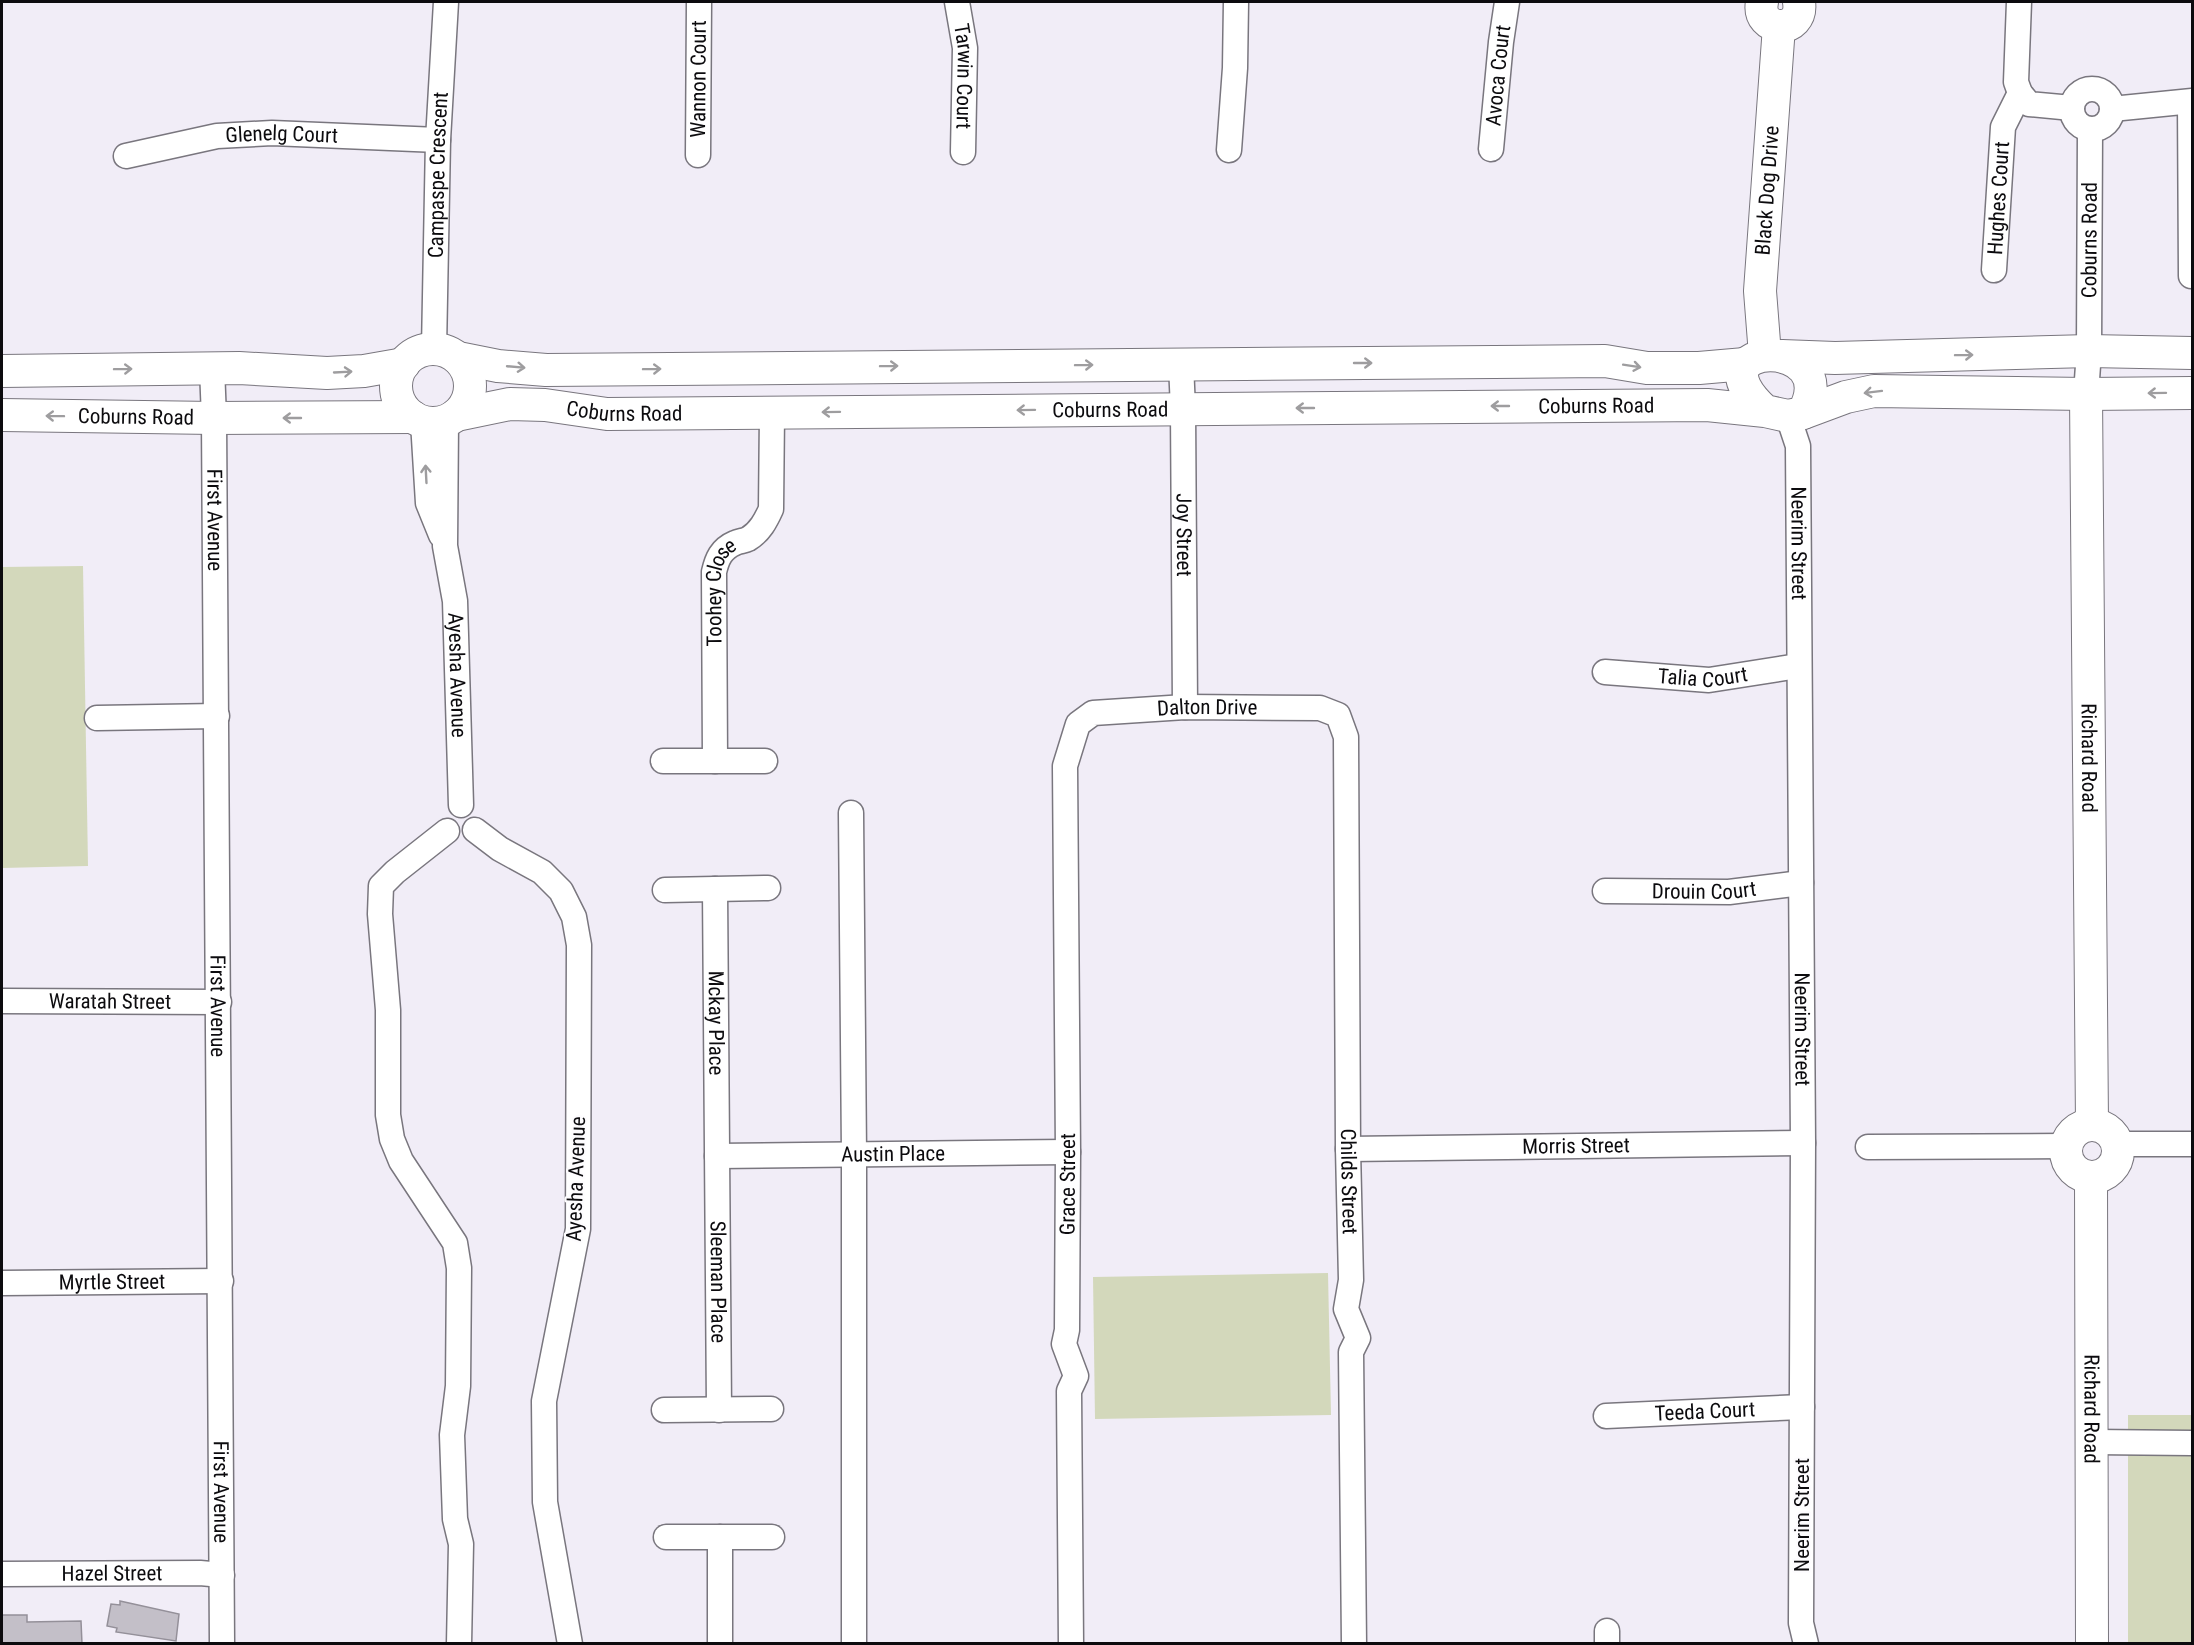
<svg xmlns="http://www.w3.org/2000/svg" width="2194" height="1645" font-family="'Roboto Condensed',sans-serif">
<rect width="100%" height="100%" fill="#f1edf7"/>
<!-- green -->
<g fill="#d3d8bb">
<path d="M 83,566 L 88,866 L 2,868 L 2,567 Z"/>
<path d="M 1328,1273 L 1331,1415 L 1095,1419 L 1093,1277 Z"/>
<path d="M 2128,1415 L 2192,1415 L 2192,1643 L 2128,1644 Z"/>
</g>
<!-- building -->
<g fill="#c3bfc8" stroke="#949099" stroke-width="1.5">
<path d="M 120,1601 L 179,1614 L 176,1641 L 116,1632 L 117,1628 L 107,1626 L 111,1604 L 120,1605 Z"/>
<path d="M 2,1615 L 27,1615 L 27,1622 L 81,1621 L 82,1644 L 2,1644 Z"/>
</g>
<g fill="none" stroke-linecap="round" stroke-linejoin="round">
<!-- minor casing -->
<g stroke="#79767e" stroke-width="27">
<g id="minor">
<path id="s1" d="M 957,2 L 965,48 L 963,152"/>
<path d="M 2019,2 L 2016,82 L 2020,93 L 2029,104 L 2072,108"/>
<circle cx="2092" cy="109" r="20"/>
<path d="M 2190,102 L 2191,276"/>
<path d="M 2112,109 L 2192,101"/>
<path id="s2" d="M 1491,149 L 1501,42 L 1507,2"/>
<path d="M 1229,150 L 1235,68 L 1236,2"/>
<path id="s3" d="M 698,155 L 699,2"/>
<path id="s4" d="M 126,156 L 217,136 L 272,133 L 438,140"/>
<path id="s5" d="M 1994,270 L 2003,127 L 2020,93"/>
<path id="s6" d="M 434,349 L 438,140 L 446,2"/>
<path id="s7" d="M 1181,364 L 1183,409 L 1185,707"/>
<path id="s8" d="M 212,368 L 214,418 L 222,1644"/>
<path id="s9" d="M 2086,394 L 2089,351 L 2090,129"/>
<path id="s10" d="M 1788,416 L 1798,446 L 1803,1143 L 1801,1623 L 1806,1644"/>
<path id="s11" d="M 446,421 L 445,546 L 455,601 L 461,805"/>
<path d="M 423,422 L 428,503 L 441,535"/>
<path id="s12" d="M 1605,672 L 1709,680 L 1798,666"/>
<path d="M 97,718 L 217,716"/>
<path d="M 663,761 L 765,761"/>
<path id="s13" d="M 715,761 L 714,572 C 717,559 721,549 735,543 C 739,541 744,541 748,539 C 760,532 766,520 771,509 L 772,413"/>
<path d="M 851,813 L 854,1154 L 854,1644"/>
<path d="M 475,830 L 500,849 L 542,872 L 561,891 L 574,917 L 579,945 L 578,1229 L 544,1401 L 545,1502 L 570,1644"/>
<path d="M 447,831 L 395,872 L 381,886 L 380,914 L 388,1010 L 388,1115 L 392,1139 L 401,1161 L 455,1243 L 459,1268 L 458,1386 L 452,1435 L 455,1519 L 461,1544 L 459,1644"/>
<path id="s14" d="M 715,889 L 719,1410"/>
<path d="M 665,890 L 768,888"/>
<path id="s15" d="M 1605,891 L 1729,892 L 1801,883"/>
<path id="s16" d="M 2,1001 L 219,1002"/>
<path d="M 2117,1144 L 2192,1144"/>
<path d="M 1868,1147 L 2066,1146"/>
<path id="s17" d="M 1348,1149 L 1803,1143"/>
<path id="s18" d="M 717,1156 L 1068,1152"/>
<path id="s19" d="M 2,1283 L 221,1281"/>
<path d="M 664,1410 L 771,1409"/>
<path id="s20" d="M 1606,1416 L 1802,1407"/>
<path d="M 2093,1442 L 2192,1443"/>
<path d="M 666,1537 L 772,1537"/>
<path d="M 720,1537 L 720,1644"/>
<path id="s21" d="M 2,1574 L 200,1573 L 222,1575"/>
<path d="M 1607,1631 L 1607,1644"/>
<path id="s22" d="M 1071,1644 L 1069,1391 L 1076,1376 L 1064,1344 L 1067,1330 L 1068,1152 L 1065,766 L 1078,724 L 1093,713 L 1185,707 L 1320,708 L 1338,715 L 1346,737 L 1348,1149 L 1351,1280 L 1346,1309 L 1358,1338 L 1351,1352 L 1354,1644"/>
</g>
</g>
<!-- tertiary casing -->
<g stroke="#79767e" stroke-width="34">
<g id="tertiary">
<path d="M 1762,2 C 1756,33 1804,35 1799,2"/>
<circle cx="433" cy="386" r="37"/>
<path id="s23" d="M 1765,355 L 1760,291 L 1779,26"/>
<path d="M 1782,356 L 1835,358 L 2089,351 L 2192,353"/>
<path d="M 458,358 L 498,366 L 546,370 L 1605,361 L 1647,368 L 1699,368 L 1745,364"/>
<path d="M 2,371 L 239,368 L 327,373 L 364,371 L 404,364"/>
<path id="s24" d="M 2086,394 L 2092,1125"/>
<path d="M 1803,413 L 1846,397 L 1874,391 L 2086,394 L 2192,393"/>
<path id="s25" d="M 2,415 L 214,418 L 413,417"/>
<path id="s26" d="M 456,415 L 510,404 L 545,405 L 607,414 L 1707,405 L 1765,411 L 1788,416 L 1803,413 C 1847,335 1684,338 1765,411"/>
<circle cx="2092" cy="1151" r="26"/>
<path id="s27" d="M 2091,1177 L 2092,1644"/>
</g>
</g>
<!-- minor -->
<use href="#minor" stroke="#fff" stroke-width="24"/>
<!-- tertiary -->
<use href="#tertiary" stroke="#fff" stroke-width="32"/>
</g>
<!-- one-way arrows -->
<defs><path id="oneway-shaft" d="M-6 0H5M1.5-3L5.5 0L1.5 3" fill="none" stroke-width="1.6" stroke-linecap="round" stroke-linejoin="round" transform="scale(1.5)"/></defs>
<g stroke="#9e9d9f">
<use href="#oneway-shaft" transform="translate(1964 355) rotate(-1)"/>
<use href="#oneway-shaft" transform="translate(1363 363)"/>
<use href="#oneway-shaft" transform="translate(1084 365) rotate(-1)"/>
<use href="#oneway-shaft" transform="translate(889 366) rotate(-1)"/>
<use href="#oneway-shaft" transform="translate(1632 366) rotate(9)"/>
<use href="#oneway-shaft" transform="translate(516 367) rotate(5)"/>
<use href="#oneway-shaft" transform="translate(123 369) rotate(-1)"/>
<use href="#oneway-shaft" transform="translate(652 369) rotate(-1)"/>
<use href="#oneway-shaft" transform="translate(343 372) rotate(-3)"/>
<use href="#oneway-shaft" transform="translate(1873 392) rotate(173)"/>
<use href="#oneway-shaft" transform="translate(2157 393) rotate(179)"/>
<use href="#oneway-shaft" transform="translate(1500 406) rotate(180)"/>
<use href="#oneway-shaft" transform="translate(1305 408) rotate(180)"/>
<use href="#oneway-shaft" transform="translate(1026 410) rotate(179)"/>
<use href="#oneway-shaft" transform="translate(831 412) rotate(179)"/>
<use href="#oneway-shaft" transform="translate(55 416) rotate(-179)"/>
<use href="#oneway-shaft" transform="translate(292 418) rotate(180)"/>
<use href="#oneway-shaft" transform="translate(426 474) rotate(-93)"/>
</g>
<g text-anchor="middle" stroke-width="4.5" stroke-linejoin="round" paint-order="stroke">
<!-- street labels -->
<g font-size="21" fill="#0c0b0e" stroke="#fdfcfe">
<text dy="7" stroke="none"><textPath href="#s2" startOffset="74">Avoca Court</textPath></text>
<text dy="7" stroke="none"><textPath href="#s1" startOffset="75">Tarwin Court</textPath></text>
<text dy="7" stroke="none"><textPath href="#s3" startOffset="76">Wannon Court</textPath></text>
<text dy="7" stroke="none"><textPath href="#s4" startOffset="158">Glenelg Court</textPath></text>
<text dy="7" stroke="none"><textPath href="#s6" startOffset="174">Campaspe Crescent</textPath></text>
<text dy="7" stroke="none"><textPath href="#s23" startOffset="165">Black Dog Drive</textPath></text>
<text dy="7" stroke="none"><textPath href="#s5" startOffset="72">Hughes Court</textPath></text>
<text dy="7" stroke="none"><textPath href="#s9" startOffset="154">Coburns Road</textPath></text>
<text dy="7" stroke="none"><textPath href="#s26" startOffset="1142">Coburns Road</textPath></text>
<text dy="7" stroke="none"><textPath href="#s26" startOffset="656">Coburns Road</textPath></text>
<text dy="7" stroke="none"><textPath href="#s26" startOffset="170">Coburns Road</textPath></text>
<text dy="7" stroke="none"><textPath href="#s25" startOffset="134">Coburns Road</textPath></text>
<text dy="7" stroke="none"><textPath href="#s8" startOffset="152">First Avenue</textPath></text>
<text dy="7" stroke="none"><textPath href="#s7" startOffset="171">Joy Street</textPath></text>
<text dy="7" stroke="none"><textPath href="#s10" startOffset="129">Neerim Street</textPath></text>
<text dy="7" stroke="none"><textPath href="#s13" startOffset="170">Toohey Close</textPath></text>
<text dy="7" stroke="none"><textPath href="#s12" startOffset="98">Talia Court</textPath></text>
<text dy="7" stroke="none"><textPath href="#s11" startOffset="255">Ayesha Avenue</textPath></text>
<text dy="7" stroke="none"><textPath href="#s22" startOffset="1059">Dalton Drive</textPath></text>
<text dy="7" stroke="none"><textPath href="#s24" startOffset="364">Richard Road</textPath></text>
<text dy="7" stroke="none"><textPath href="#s15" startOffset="99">Drouin Court</textPath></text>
<text dy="7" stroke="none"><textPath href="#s16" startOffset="108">Waratah Street</textPath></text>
<text dy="7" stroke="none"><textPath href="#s8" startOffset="638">First Avenue</textPath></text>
<text dy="7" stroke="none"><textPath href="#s14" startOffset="134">Mckay Place</textPath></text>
<text dy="7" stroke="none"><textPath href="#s10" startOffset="615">Neerim Street</textPath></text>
<text dy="7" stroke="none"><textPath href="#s17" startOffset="228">Morris Street</textPath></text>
<text dy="7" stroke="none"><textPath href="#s18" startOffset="176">Austin Place</textPath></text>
<text transform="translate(576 1179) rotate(-88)" y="7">Ayesha Avenue</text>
<text dy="7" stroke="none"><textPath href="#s22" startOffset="1659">Childs Street</textPath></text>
<text dy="7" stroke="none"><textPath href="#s22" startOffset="464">Grace Street</textPath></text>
<text dy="7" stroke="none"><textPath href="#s19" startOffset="110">Myrtle Street</textPath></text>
<text dy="7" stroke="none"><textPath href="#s14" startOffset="393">Sleeman Place</textPath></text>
<text dy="7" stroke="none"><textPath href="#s27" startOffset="232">Richard Road</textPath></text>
<text dy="7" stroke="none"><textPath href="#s20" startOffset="99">Teeda Court</textPath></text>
<text dy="7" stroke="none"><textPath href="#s8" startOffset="1124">First Avenue</textPath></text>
<text transform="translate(1802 1515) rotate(-90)" y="7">Neerim Street</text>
<text dy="7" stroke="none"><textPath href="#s21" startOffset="110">Hazel Street</textPath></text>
</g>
</g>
<!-- border -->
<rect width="2194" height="1645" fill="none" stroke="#0c0b0e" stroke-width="6"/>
</svg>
